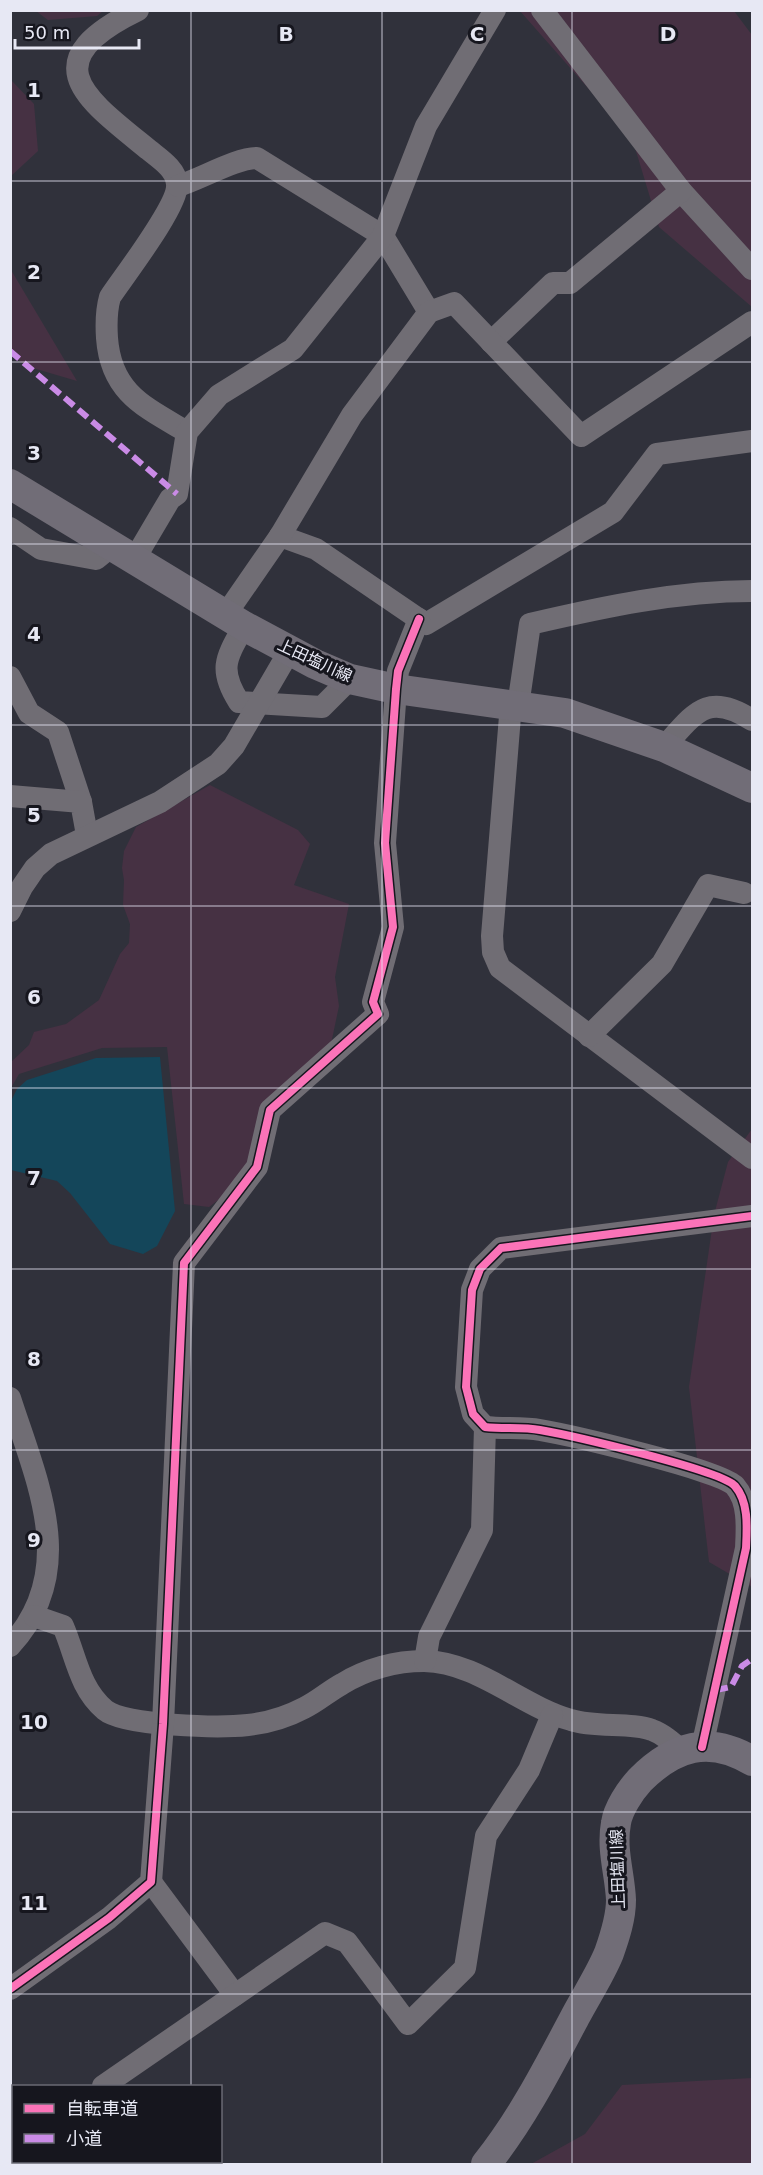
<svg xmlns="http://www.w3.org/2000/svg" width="763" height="2175" font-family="'DejaVu Sans','Noto Sans JP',sans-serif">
<rect width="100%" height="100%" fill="#30313b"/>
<!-- green -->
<g fill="#463143">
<path d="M 36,11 L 103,11 L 97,16 L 48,20 Z"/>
<path d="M 520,11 L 734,11 L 752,35 L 752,307 L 659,227 L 632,138 Z"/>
<path d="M 11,80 L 34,104 L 38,151 L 11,176 Z"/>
<path d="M 11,270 L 77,381 L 26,366 L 11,354 Z"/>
<path d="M 210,785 L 298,830 L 310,844 L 294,885 L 349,904 L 335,977 L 339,1006 L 331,1044 L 275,1123 L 245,1180 L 209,1207 L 184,1204 L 167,1047 L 102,1048 L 19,1074 L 11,1088 L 11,1062 L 29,1045 L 34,1032 L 66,1024 L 99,1000 L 120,954 L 129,943 L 130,924 L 123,905 L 124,880 L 122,868 L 124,851 L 136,827 Z"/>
<path d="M 752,1129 L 752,1587 L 709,1562 L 689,1387 L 714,1215 L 728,1162 Z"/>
<path d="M 752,2078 L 752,2164 L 531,2164 L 585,2134 L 622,2085 Z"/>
</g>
<!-- water -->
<path fill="#14465a" d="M 160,1057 L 175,1211 L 157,1246 L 143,1254 L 110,1244 L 70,1193 L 57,1181 L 11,1170 L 11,1101 L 17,1089 L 27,1080 L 96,1058 Z"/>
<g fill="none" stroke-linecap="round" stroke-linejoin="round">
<!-- minor -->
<g stroke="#706d74" stroke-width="22">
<path d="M 138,10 C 31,62 85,98 149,150 C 160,159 176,169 177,184 C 179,205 124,276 110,297 C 106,311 106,323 107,338 C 111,393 145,407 187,432"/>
<path d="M 542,10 L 681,191 L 752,269"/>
<path d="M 178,186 C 201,179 236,158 257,158 L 383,236 L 429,312"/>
<path d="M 491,342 L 553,283 L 570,283 L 681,191"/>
<path d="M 10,528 L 41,549 L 96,559 L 112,546"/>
<path d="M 280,536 L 316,549 L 426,624 L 613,512 L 657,454 L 752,441"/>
<path d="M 134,560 L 170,499 L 177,494 L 187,432 L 219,395 L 293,349 L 383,236 L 426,126 L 495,10"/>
<path d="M 226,614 L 280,536 L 352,415 L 429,312 L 454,303 L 581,436 L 752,322"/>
<path d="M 244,626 C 226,658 218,669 239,702 L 322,707 L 350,679"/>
<path d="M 10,677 L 29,713 L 58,732 L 81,802"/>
<path d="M 511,704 L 492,936 L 493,952 L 500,968 L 752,1158"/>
<path d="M 518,706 L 530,624 C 603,607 677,591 752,591"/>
<path d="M 664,747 C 695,713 707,691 752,720"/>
<path d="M 10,796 L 81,802 L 87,835"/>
<path d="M 10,911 L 22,887 L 35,868 L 51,854 L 160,802 L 218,764 L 234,746 L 290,650"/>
<path d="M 589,1036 L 662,964 L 708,885 L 744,893"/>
<path d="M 10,1398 C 37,1482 80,1571 10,1646"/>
<path d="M 34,1616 L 63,1626 C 76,1656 79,1688 105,1710 C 124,1726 220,1728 248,1725 C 266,1723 287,1717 304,1708 C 317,1702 329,1691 342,1684 C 366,1669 396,1661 424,1661 C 478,1662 521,1706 571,1720 C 595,1728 632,1722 652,1730 C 663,1734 672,1742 681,1750"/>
<path d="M 425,1661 L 429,1637 L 482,1530 L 485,1427"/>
<path d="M 702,1747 L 746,1548 C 747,1528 749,1502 735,1486 C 721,1470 569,1435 540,1430 C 523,1427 503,1429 485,1427 L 473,1414 L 466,1387 L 472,1290 L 480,1269 L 501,1248 L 752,1216"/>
<path d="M 151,1882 L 235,1995"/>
<path d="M 10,1989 L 109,1918 L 151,1882 L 163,1724 L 184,1263 L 257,1167 L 270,1110 L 378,1014 L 373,1002 L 393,927 L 385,843 L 396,689 L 398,671 L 419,619"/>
<path d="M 103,2086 L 325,1933 L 347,1942 L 408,2024 L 465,1968 L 486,1836 L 529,1770 L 552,1715"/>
<path d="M 10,2151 L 14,2149"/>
</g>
<!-- major -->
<g stroke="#716d77" stroke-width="30">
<path d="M 10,484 L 244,626 L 315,664 L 350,679 L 396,689 L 565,713 L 664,747 L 752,788"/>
<path d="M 486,2164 C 522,2119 548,2068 575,2017 C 586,1996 600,1975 609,1953 C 615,1936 621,1918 621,1900 C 620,1874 611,1850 616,1823 C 618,1809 630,1791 640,1780 C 674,1746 709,1735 752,1761"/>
</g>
<!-- quiet -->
<g stroke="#ca8be6" stroke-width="6" stroke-dasharray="12 6" stroke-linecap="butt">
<path d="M 10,351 L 177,494"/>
<path d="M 716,1690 L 731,1687 L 742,1666 L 752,1659"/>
</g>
<!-- cycleway casing -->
<g stroke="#16161e" stroke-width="11">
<g id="cycleway">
<path d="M 702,1747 L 746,1548 C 747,1528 749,1502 735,1486 C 721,1470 569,1435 540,1430 C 523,1427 503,1429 485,1427 L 473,1414 L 466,1387 L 472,1290 L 480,1269 L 501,1248 L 752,1216"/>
<path d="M 10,1989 L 109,1918 L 151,1882 L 163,1724 L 184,1263 L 257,1167 L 270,1110 L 378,1014 L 373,1002 L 393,927 L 385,843 L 396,689 L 398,671 L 419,619"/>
</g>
</g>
<!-- cycleway -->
<use href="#cycleway" stroke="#fb73b8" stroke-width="8"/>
</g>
<!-- grid -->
<path fill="none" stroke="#e7e8f4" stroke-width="1.5" stroke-opacity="0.55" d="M 191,10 L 191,2086M 382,10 L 382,2164M 572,10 L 572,2164M 10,181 L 752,181M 10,362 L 752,362M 10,544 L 752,544M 10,725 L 752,725M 10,906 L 752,906M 10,1088 L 752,1088M 10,1269 L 752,1269M 10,1450 L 752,1450M 10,1631 L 752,1631M 10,1812 L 752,1812M 10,1994 L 752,1994M 191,2162 L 191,2164"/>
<g text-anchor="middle" stroke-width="6" stroke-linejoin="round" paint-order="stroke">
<!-- street labels -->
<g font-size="16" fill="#e7e8f4" stroke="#16161e">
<text transform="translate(315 660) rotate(25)" y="6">上田塩川線</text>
<text transform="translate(617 1869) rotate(-92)" y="6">上田塩川線</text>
</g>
</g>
<g font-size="20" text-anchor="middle" font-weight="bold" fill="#e7e8f4" stroke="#16161e" stroke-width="6" stroke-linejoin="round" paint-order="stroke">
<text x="286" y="41">B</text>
<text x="477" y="41">C</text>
<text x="668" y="41">D</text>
<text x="34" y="97">1</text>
<text x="34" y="279">2</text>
<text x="34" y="460">3</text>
<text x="34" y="641">4</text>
<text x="34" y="822">5</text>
<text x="34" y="1004">6</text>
<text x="34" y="1185">7</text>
<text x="34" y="1366">8</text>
<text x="34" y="1547">9</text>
<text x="34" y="1729">10</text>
<text x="34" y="1910">11</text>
</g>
<!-- border -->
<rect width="763" height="2175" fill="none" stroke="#e7e8f4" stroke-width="24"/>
<!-- legend -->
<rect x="12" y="2085" width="210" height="78" fill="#16161e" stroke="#6a6a74" stroke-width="1.5"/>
<rect x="24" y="2104" width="30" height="9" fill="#fb73b8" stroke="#6a6a74" stroke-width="1.5"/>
<text x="66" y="2115" font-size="18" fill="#e7e8f4">自転車道</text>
<rect x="24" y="2134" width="30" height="9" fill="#ca8be6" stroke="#6a6a74" stroke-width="1.5"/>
<text x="66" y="2145" font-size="18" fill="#e7e8f4">小道</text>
<!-- scale -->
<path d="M15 39v9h124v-9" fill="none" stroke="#e7e8f4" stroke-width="3"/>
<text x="24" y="39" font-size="18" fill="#e7e8f4" stroke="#16161e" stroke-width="4.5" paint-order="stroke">50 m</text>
</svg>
